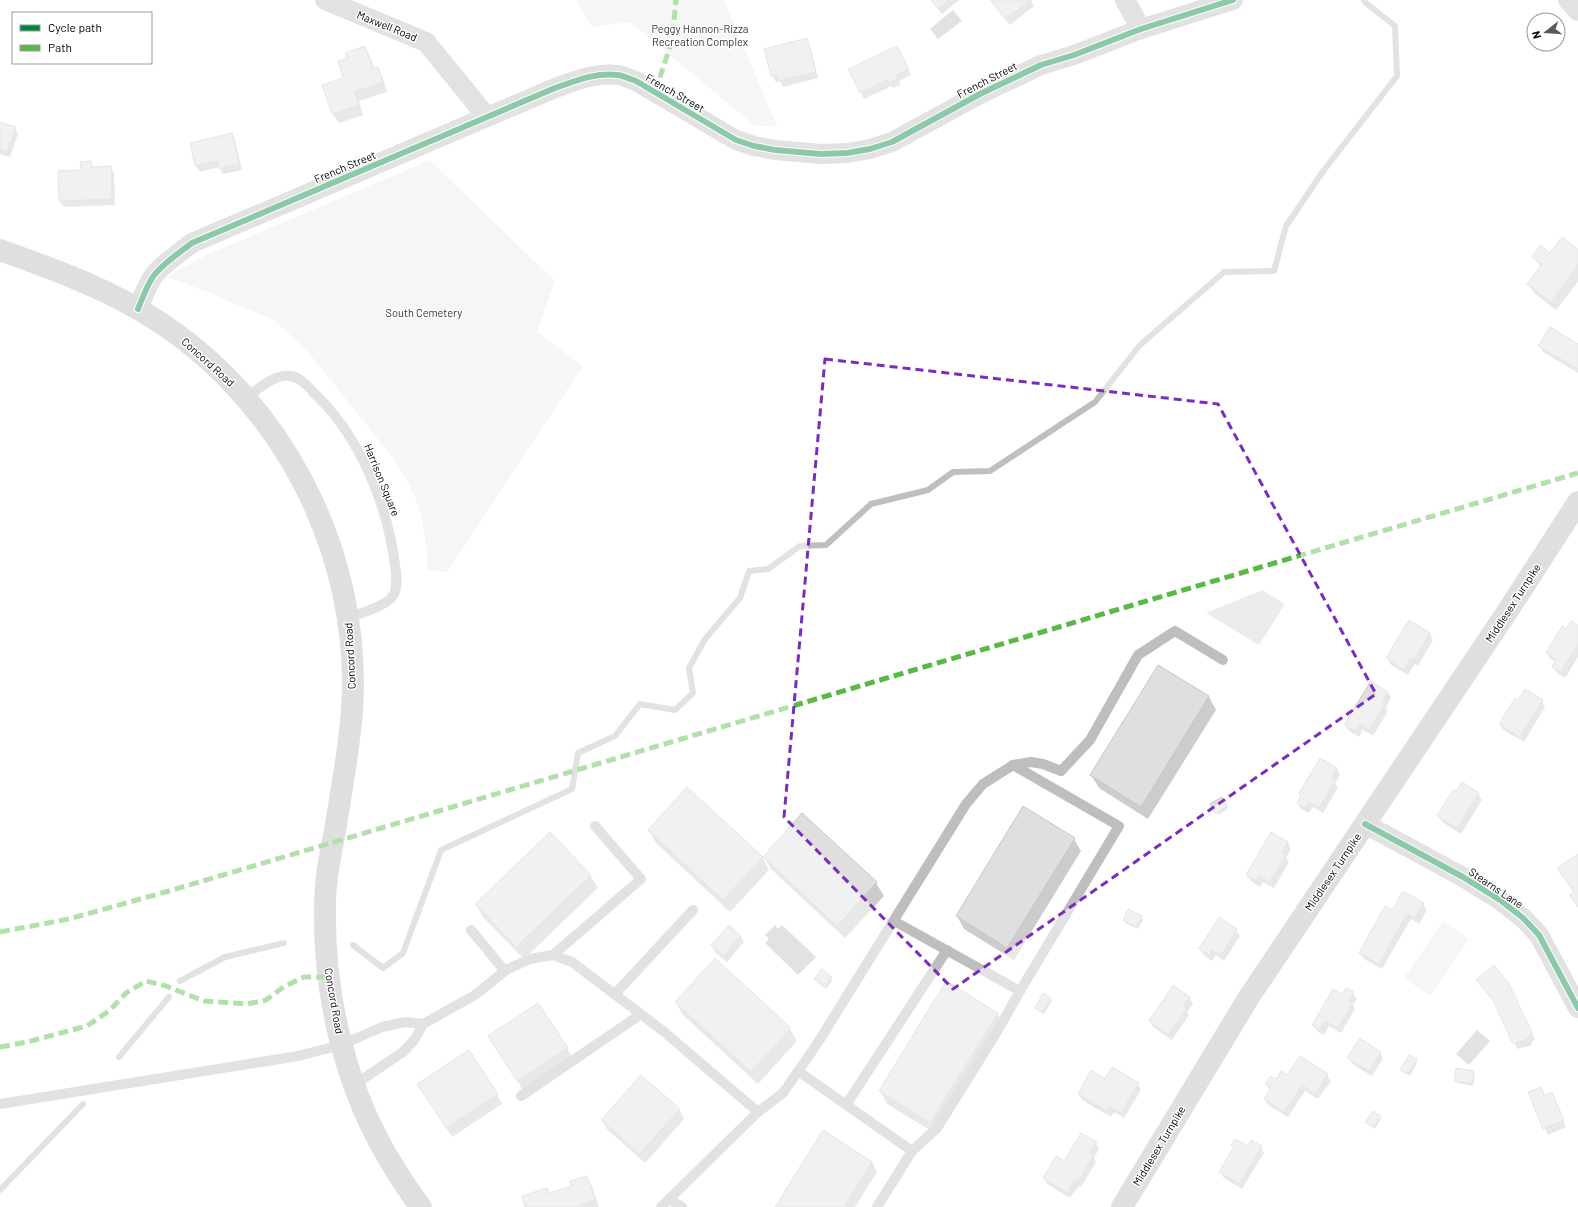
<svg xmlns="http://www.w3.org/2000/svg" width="1578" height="1207" font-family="Barlow,sans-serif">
<rect width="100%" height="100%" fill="#fff"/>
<!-- green -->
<g fill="#ececec">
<path d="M 576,0 L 724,0 L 777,126 L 755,126 L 630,22 L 592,27 Z"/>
<path d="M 430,160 L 555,281 L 537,332 L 583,366 L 447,572 L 427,570 L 427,551 L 422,520 L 416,500 L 406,478 L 390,454 L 308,352 L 275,321 L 200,289 L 166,277 L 204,256 Z"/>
<path d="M 1262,590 L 1285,604 L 1259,645 L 1206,613 Z"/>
<path d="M 1443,921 L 1469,939 L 1430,996 L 1404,978 Z"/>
</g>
<!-- water -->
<g fill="#bfbfbf">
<path d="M 953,10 L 962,21 L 938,39 L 930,29 Z"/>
<path d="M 775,925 L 778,929 L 782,925 L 816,957 L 798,975 L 765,943 L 769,939 L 765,935 Z"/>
<path d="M 1477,1030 L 1490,1041 L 1469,1065 L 1456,1054 Z"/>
</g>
<!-- shadow -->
<g fill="#0003">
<path d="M 931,0 L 959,0 L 942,14 Z"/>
<path d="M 990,0 L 1031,0 L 1034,6 L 1010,25 Z"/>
<path d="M 806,39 L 810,45 L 818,78 L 783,87 L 780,81 L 776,82 L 772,76 L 766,50 Z"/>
<path d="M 365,47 L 370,56 L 375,70 L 377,69 L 383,78 L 387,92 L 359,101 L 363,115 L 339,123 L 333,114 L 324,86 L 344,79 L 348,59 Z"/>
<path d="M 900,53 L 911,75 L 899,81 L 901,85 L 893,88 L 892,86 L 864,99 L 850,70 Z"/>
<path d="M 0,123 L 15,128 L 18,134 L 10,157 L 0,154 Z"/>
<path d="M 232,134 L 235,140 L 242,170 L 223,174 L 219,167 L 200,172 L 196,166 L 191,143 Z"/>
<path d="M 90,162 L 94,168 L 110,167 L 114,173 L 115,205 L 64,207 L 60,201 L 82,171 Z"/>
<path d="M 1578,250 L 1578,282 L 1556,310 L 1534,293 L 1528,284 L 1541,267 L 1533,257 Z"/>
<path d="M 1578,345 L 1578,373 L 1543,352 L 1540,346 Z"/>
<path d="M 1409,622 L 1430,634 L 1433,640 L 1418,666 L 1415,664 L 1408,675 L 1391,665 L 1387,658 Z"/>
<path d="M 1578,626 L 1578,657 L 1565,678 L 1557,673 L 1553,667 L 1556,662 L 1550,659 L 1547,653 L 1567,630 Z"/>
<path d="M 1159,666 L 1209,697 L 1216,710 L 1148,819 L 1099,788 L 1091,775 Z"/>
<path d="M 1388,692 L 1391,698 L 1386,707 L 1388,711 L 1373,736 L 1363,730 L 1359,737 L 1349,731 L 1345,725 Z"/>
<path d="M 1518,701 L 1542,701 L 1545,707 L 1524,742 L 1503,730 L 1500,724 Z"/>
<path d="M 1320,759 L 1337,769 L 1340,775 L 1335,783 L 1338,787 L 1323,813 L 1313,807 L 1309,813 L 1301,809 L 1298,803 L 1301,796 L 1300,793 Z"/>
<path d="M 1457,793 L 1478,794 L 1482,800 L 1461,834 L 1442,822 L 1438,816 Z"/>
<path d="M 1222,798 L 1228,809 L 1218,815 L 1211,804 Z"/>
<path d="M 802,815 L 876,883 L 884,896 L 845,938 L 771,869 L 764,857 Z"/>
<path d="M 649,830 L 762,857 L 769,870 L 730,912 L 656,843 Z"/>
<path d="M 1271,834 L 1288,843 L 1291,849 L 1286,858 L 1289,862 L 1274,888 L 1263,882 L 1260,887 L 1251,881 L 1247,875 Z"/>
<path d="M 1074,839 L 1081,851 L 1014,960 L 964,929 L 957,916 Z"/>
<path d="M 590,875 L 598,888 L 524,959 L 483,917 L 476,904 Z"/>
<path d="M 1423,904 L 1427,910 L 1419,924 L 1411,919 L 1382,969 L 1364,959 L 1360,953 L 1392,911 Z"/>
<path d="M 1141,917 L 1143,920 L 1138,929 L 1125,923 L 1124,920 Z"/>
<path d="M 1236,930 L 1240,936 L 1224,961 L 1216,955 L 1212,961 L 1204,955 L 1200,949 Z"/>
<path d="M 740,936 L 744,942 L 727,962 L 715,952 L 712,946 Z"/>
<path d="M 831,978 L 832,981 L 826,989 L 815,979 Z"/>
<path d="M 1477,980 L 1511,989 L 1535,1040 L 1532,1042 L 1532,1045 L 1517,1049 L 1496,1004 Z"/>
<path d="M 1353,993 L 1357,999 L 1353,1005 L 1355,1009 L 1341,1033 L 1329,1026 L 1324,1035 L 1317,1031 L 1313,1025 L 1342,996 Z"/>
<path d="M 1189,997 L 1193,1004 L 1187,1012 L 1189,1015 L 1172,1040 L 1153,1027 L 1150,1021 Z"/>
<path d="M 1050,998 L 1052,1001 L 1044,1014 L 1037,1010 L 1036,1008 Z"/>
<path d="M 676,1003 L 790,1029 L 797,1041 L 758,1084 L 683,1015 Z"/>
<path d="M 997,1013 L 1004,1026 L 938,1135 L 887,1104 L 880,1091 Z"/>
<path d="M 489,1037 L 567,1048 L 572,1057 L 523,1090 Z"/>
<path d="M 1380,1052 L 1383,1059 L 1372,1076 L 1352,1064 L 1349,1058 Z"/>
<path d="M 1416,1060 L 1417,1063 L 1410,1076 L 1403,1072 L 1401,1070 Z"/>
<path d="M 1473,1072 L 1475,1075 L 1473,1086 L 1457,1083 L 1455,1080 Z"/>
<path d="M 1327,1075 L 1331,1081 L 1318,1099 L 1305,1091 L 1288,1117 L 1268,1105 L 1265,1099 L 1270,1090 L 1266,1084 L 1288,1076 Z"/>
<path d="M 1106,1080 L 1138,1084 L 1141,1090 L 1124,1118 L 1114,1112 L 1111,1117 L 1082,1100 L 1079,1094 Z"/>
<path d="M 1540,1088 L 1545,1096 L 1552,1093 L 1566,1127 L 1548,1135 L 1529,1093 Z"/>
<path d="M 424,1093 L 497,1095 L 502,1104 L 452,1137 Z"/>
<path d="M 679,1109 L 684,1119 L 645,1163 L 607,1129 L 602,1120 Z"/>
<path d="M 1380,1117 L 1381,1119 L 1375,1129 L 1366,1122 Z"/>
<path d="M 1096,1143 L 1099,1149 L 1094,1158 L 1096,1162 L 1081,1187 L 1079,1186 L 1070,1198 L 1047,1184 L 1044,1178 L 1064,1163 Z"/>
<path d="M 1232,1146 L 1261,1147 L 1264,1153 L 1242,1189 L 1224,1178 L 1220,1172 L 1234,1149 Z"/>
<path d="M 872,1162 L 877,1172 L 855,1207 L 776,1207 Z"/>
<path d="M 586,1177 L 592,1186 L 599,1207 L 526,1207 L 549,1194 L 572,1186 Z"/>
</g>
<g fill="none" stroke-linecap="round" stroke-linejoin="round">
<!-- stream -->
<g stroke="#bfbfbf" stroke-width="6">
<path d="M 353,945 L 383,968 L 403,953 L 441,850 L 572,789 L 578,753 L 615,736 L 640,704 L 675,710 L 693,693 L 689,668 L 705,639 L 740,598 L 749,571 L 768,569 L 800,546 L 826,545 L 871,504 L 928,490 L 953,472 L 990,471 L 1095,402 L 1140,345 L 1224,272 L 1274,271 L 1286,226 L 1324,170 L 1397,76 L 1395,26 L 1366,3 L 1364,0"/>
<path d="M 180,981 L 225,957 L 284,943"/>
<path d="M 119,1057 L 169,997"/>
<path d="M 0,1190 L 83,1104"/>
</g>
</g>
<!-- building -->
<g fill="#dfdfdf" stroke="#c7c7c7">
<path d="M 931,0 L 949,0 L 938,9 Z"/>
<path d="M 991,0 L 1031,0 L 1005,19 Z"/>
<path d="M 807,38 L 816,72 L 779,81 L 777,75 L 771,76 L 764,49 Z"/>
<path d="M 365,46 L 373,69 L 378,67 L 383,82 L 354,92 L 359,105 L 332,114 L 322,85 L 343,78 L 338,61 L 347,58 L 345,53 Z"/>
<path d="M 897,46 L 909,69 L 897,75 L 898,78 L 889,83 L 887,80 L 860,93 L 848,69 Z"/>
<path d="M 0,122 L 16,127 L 7,152 L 0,149 Z"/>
<path d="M 232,133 L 239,164 L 219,169 L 217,161 L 195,166 L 190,143 Z"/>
<path d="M 91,161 L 91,167 L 111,166 L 112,199 L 59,201 L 58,171 L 81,170 L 80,162 Z"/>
<path d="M 1562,237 L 1578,249 L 1578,265 L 1551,302 L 1527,284 L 1542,264 L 1532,257 L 1540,245 L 1550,253 Z"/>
<path d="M 1550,327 L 1578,344 L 1578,369 L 1538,346 Z"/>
<path d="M 1409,620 L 1430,633 L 1414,660 L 1411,658 L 1404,670 L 1386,658 Z"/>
<path d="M 1571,621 L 1578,625 L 1578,645 L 1561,672 L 1552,667 L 1556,659 L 1546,653 L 1562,626 L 1566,629 Z"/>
<path d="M 1158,665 L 1209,696 L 1141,807 L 1090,775 Z"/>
<path d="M 1371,681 L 1388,692 L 1382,702 L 1385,704 L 1369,730 L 1360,724 L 1355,731 L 1344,725 Z"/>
<path d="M 1525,689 L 1543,700 L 1520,737 L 1499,724 L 1515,698 L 1518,700 Z"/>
<path d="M 1320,758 L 1337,768 L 1331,778 L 1335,781 L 1319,808 L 1309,802 L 1305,808 L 1297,803 L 1301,795 L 1299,793 Z"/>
<path d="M 1462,782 L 1479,793 L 1457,828 L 1437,816 L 1453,790 L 1456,791 Z"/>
<path d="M 687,787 L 763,857 L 723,900 L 648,830 Z"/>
<path d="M 1222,797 L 1228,806 L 1215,813 L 1210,804 Z"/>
<path d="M 1023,806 L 1075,838 L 1007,948 L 956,916 Z"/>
<path d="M 802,813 L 877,882 L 837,926 L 763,857 Z"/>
<path d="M 550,832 L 591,875 L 516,947 L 475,904 Z"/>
<path d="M 1271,832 L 1288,842 L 1282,853 L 1286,855 L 1270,882 L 1259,876 L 1256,881 L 1246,875 Z"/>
<path d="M 1578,854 L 1578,907 L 1570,895 L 1574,892 L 1557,868 Z"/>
<path d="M 1403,891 L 1424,903 L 1415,918 L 1407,914 L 1379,964 L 1359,953 L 1385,906 L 1392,910 Z"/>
<path d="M 1128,909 L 1142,916 L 1136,927 L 1123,920 Z"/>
<path d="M 1219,917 L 1237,929 L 1221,955 L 1212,950 L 1209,955 L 1199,949 Z"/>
<path d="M 729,925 L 741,936 L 723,956 L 711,945 Z"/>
<path d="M 715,958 L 791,1028 L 751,1072 L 675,1002 Z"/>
<path d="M 1494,965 L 1508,982 L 1533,1034 L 1529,1035 L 1530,1038 L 1513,1044 L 1493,1000 L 1476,980 Z"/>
<path d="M 822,969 L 832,977 L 824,987 L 814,979 Z"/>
<path d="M 946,981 L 998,1013 L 930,1123 L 879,1091 Z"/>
<path d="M 1173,985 L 1190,997 L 1183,1007 L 1187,1009 L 1168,1035 L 1149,1021 Z"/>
<path d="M 1346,988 L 1354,992 L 1349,1000 L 1353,1002 L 1338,1028 L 1325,1021 L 1320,1030 L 1312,1025 L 1333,989 L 1342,994 Z"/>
<path d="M 1043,993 L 1051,998 L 1042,1012 L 1035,1008 Z"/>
<path d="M 538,1003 L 568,1048 L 517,1081 L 488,1036 Z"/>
<path d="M 1360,1038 L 1381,1052 L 1369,1071 L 1347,1058 Z"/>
<path d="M 469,1050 L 498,1094 L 446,1128 L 417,1084 Z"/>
<path d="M 1409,1055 L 1417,1059 L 1408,1074 L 1400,1070 Z"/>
<path d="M 1300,1056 L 1328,1074 L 1315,1094 L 1302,1085 L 1284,1112 L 1264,1099 L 1271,1088 L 1265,1084 L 1270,1076 L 1276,1079 L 1281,1071 L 1287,1075 Z"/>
<path d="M 1112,1067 L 1139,1083 L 1121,1113 L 1110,1107 L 1107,1111 L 1078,1094 L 1091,1070 L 1105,1079 Z"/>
<path d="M 1456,1068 L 1474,1071 L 1472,1083 L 1454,1081 Z"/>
<path d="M 641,1075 L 680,1109 L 639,1154 L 601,1120 Z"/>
<path d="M 1541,1087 L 1544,1095 L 1552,1092 L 1564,1120 L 1543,1129 L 1528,1092 Z"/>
<path d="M 1373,1111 L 1381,1116 L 1373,1127 L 1365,1122 Z"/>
<path d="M 823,1130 L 872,1162 L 844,1207 L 775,1207 Z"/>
<path d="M 1081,1133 L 1097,1142 L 1090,1153 L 1094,1155 L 1078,1182 L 1075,1180 L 1067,1193 L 1043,1178 L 1056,1156 L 1064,1161 Z"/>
<path d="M 1235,1139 L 1248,1146 L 1251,1140 L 1262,1146 L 1239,1184 L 1219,1172 L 1233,1148 L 1231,1146 Z"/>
<path d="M 587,1176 L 595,1200 L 575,1207 L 525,1207 L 522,1196 L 547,1188 L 549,1193 L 571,1186 L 570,1181 Z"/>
</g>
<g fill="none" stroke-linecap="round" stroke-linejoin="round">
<!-- lane -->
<g stroke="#bebebe" stroke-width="10">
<path d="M 246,398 C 258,389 275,373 291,376 C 301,378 308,386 315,394 C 360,437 387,503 395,565 C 396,574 399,589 392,597 C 384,607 360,613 348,618"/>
<path d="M 894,921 L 1020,991 L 1119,826 L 1013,765"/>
<path d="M 471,930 L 505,971"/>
<path d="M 553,955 L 641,879 L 595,826"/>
<path d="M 615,994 L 693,910"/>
<path d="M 798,1071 L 912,1151 L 877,1207"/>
<path d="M 354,1085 L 403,1052 L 415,1039 L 423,1024 L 475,995 L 506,970 L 530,959 L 553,955 L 572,962 L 663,1031 L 758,1112"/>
<path d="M 521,1096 L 641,1014"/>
<path d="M 0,1104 L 298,1056 L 341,1045 L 382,1027 L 405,1022 L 423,1024"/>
<path d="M 846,1105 L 947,950"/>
<path d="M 912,1151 L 937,1128 L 995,1035 L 1020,991"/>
<path d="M 669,1199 L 682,1207"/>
<path d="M 661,1207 L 758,1112 L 783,1093 L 817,1044 L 966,804 L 983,784 L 1013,765 L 1031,762 L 1043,764 L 1061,771 L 1090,740 L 1138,655 L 1175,631 L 1223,660"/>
</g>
<!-- street -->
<g stroke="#bebebe" stroke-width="20">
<path d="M 325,0 L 426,42 L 487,117"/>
<path d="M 1125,0 L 1141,29"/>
<path d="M 1568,0 L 1578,11"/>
<path d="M 138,309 C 143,297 147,284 155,274 C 165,262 179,253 192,243 L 555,88 C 575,81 596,72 618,75 C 624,76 630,79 636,81 L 736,140 L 754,146 L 775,150 L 821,154 L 847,153 L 870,149 L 892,142 L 980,94 L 1041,65 L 1074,55 L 1141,29 L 1233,0"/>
<path d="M 1365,824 L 1463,877 L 1500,900 L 1523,918 L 1539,935 L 1578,1008"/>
</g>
<!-- secondary -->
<g stroke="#b8b8b8" stroke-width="22">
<path d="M 0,250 C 45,266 97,285 138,309 C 278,389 363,550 352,711 C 349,751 341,791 335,831 C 330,855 325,880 325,905 C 323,996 346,1092 395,1169 C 403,1182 411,1195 421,1207"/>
<path d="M 1122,1207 L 1249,997 L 1507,612 L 1578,502"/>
</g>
<!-- quiet -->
<g stroke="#58b947" stroke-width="5" stroke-dasharray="10 5" stroke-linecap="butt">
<path d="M 655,92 L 672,41 L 676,0"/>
<path d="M 0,932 L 69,919 L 169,891 L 1578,473"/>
<path d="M 0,1047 L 27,1042 L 87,1026 L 109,1011 L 126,993 L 146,981 L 166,986 L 204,1001 L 247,1004 L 266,1000 L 285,986 L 304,977 L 328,977"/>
</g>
<!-- cycleway casing -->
<g stroke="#fff" stroke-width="8">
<g id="cycleway">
<path d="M 138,309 C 143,297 147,284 155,274 C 165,262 179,253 192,243 L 555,88 C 575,81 596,72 618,75 C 624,76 630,79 636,81 L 736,140 L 754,146 L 775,150 L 821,154 L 847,153 L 870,149 L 892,142 L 980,94 L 1041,65 L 1074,55 L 1141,29 L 1233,0"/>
<path d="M 1365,824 L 1463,877 L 1500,900 L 1523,918 L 1539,935 L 1578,1008"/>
</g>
</g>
<!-- cycleway -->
<use href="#cycleway" stroke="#00873e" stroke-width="6"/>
</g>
<!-- marked area -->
<path d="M0 0H1578V1207H0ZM 825,359 L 1218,404 L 1376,694 L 953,989 L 784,817 Z" fill="#fff" fill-opacity=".55" fill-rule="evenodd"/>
<path fill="none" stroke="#7b2cbf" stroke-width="3" stroke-dasharray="8 5" stroke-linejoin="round" d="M 825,359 L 1218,404 L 1376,694 L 953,989 L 784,817 Z"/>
<g text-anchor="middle" stroke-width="3" stroke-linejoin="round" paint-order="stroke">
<!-- street labels -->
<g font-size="11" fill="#000" stroke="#fff">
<text transform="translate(387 26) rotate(22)" y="4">Maxwell Road</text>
<text transform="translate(987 80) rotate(-27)" y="4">French Street</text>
<text transform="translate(675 93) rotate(30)" y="4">French Street</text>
<text transform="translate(345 167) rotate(-23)" y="4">French Street</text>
<text transform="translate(208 362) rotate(42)" y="4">Concord Road</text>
<text transform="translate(382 480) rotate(68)" y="4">Harrison Square</text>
<text transform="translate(1513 603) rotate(-57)" y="4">Middlesex Turnpike</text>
<text transform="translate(350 656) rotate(-93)" y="4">Concord Road</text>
<text transform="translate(1333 872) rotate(-56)" y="4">Middlesex Turnpike</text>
<text transform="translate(1496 888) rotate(34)" y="4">Stearns Lane</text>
<text transform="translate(334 1001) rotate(80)" y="4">Concord Road</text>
<text transform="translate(1159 1146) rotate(-59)" y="4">Middlesex Turnpike</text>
</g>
<!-- park labels -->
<g font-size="11" fill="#333" stroke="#fff">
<text x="700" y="33">Peggy Hannon-Rizza<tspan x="700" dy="13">Recreation Complex</tspan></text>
<text x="424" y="317">South Cemetery</text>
</g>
</g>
<!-- legend -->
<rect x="12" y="12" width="140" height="52" fill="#ffffff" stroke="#999999"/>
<rect x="20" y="25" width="20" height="6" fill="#00873e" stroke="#999999"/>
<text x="48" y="32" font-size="12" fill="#000000">Cycle path</text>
<rect x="20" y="45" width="20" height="6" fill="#58b947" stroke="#999999"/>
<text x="48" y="52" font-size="12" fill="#000000">Path</text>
<!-- north arrow -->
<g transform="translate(1546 32) rotate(253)"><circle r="19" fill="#ffffff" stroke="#999999"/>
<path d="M0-3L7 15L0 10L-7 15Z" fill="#595959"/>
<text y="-6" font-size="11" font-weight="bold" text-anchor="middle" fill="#000000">N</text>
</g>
</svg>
